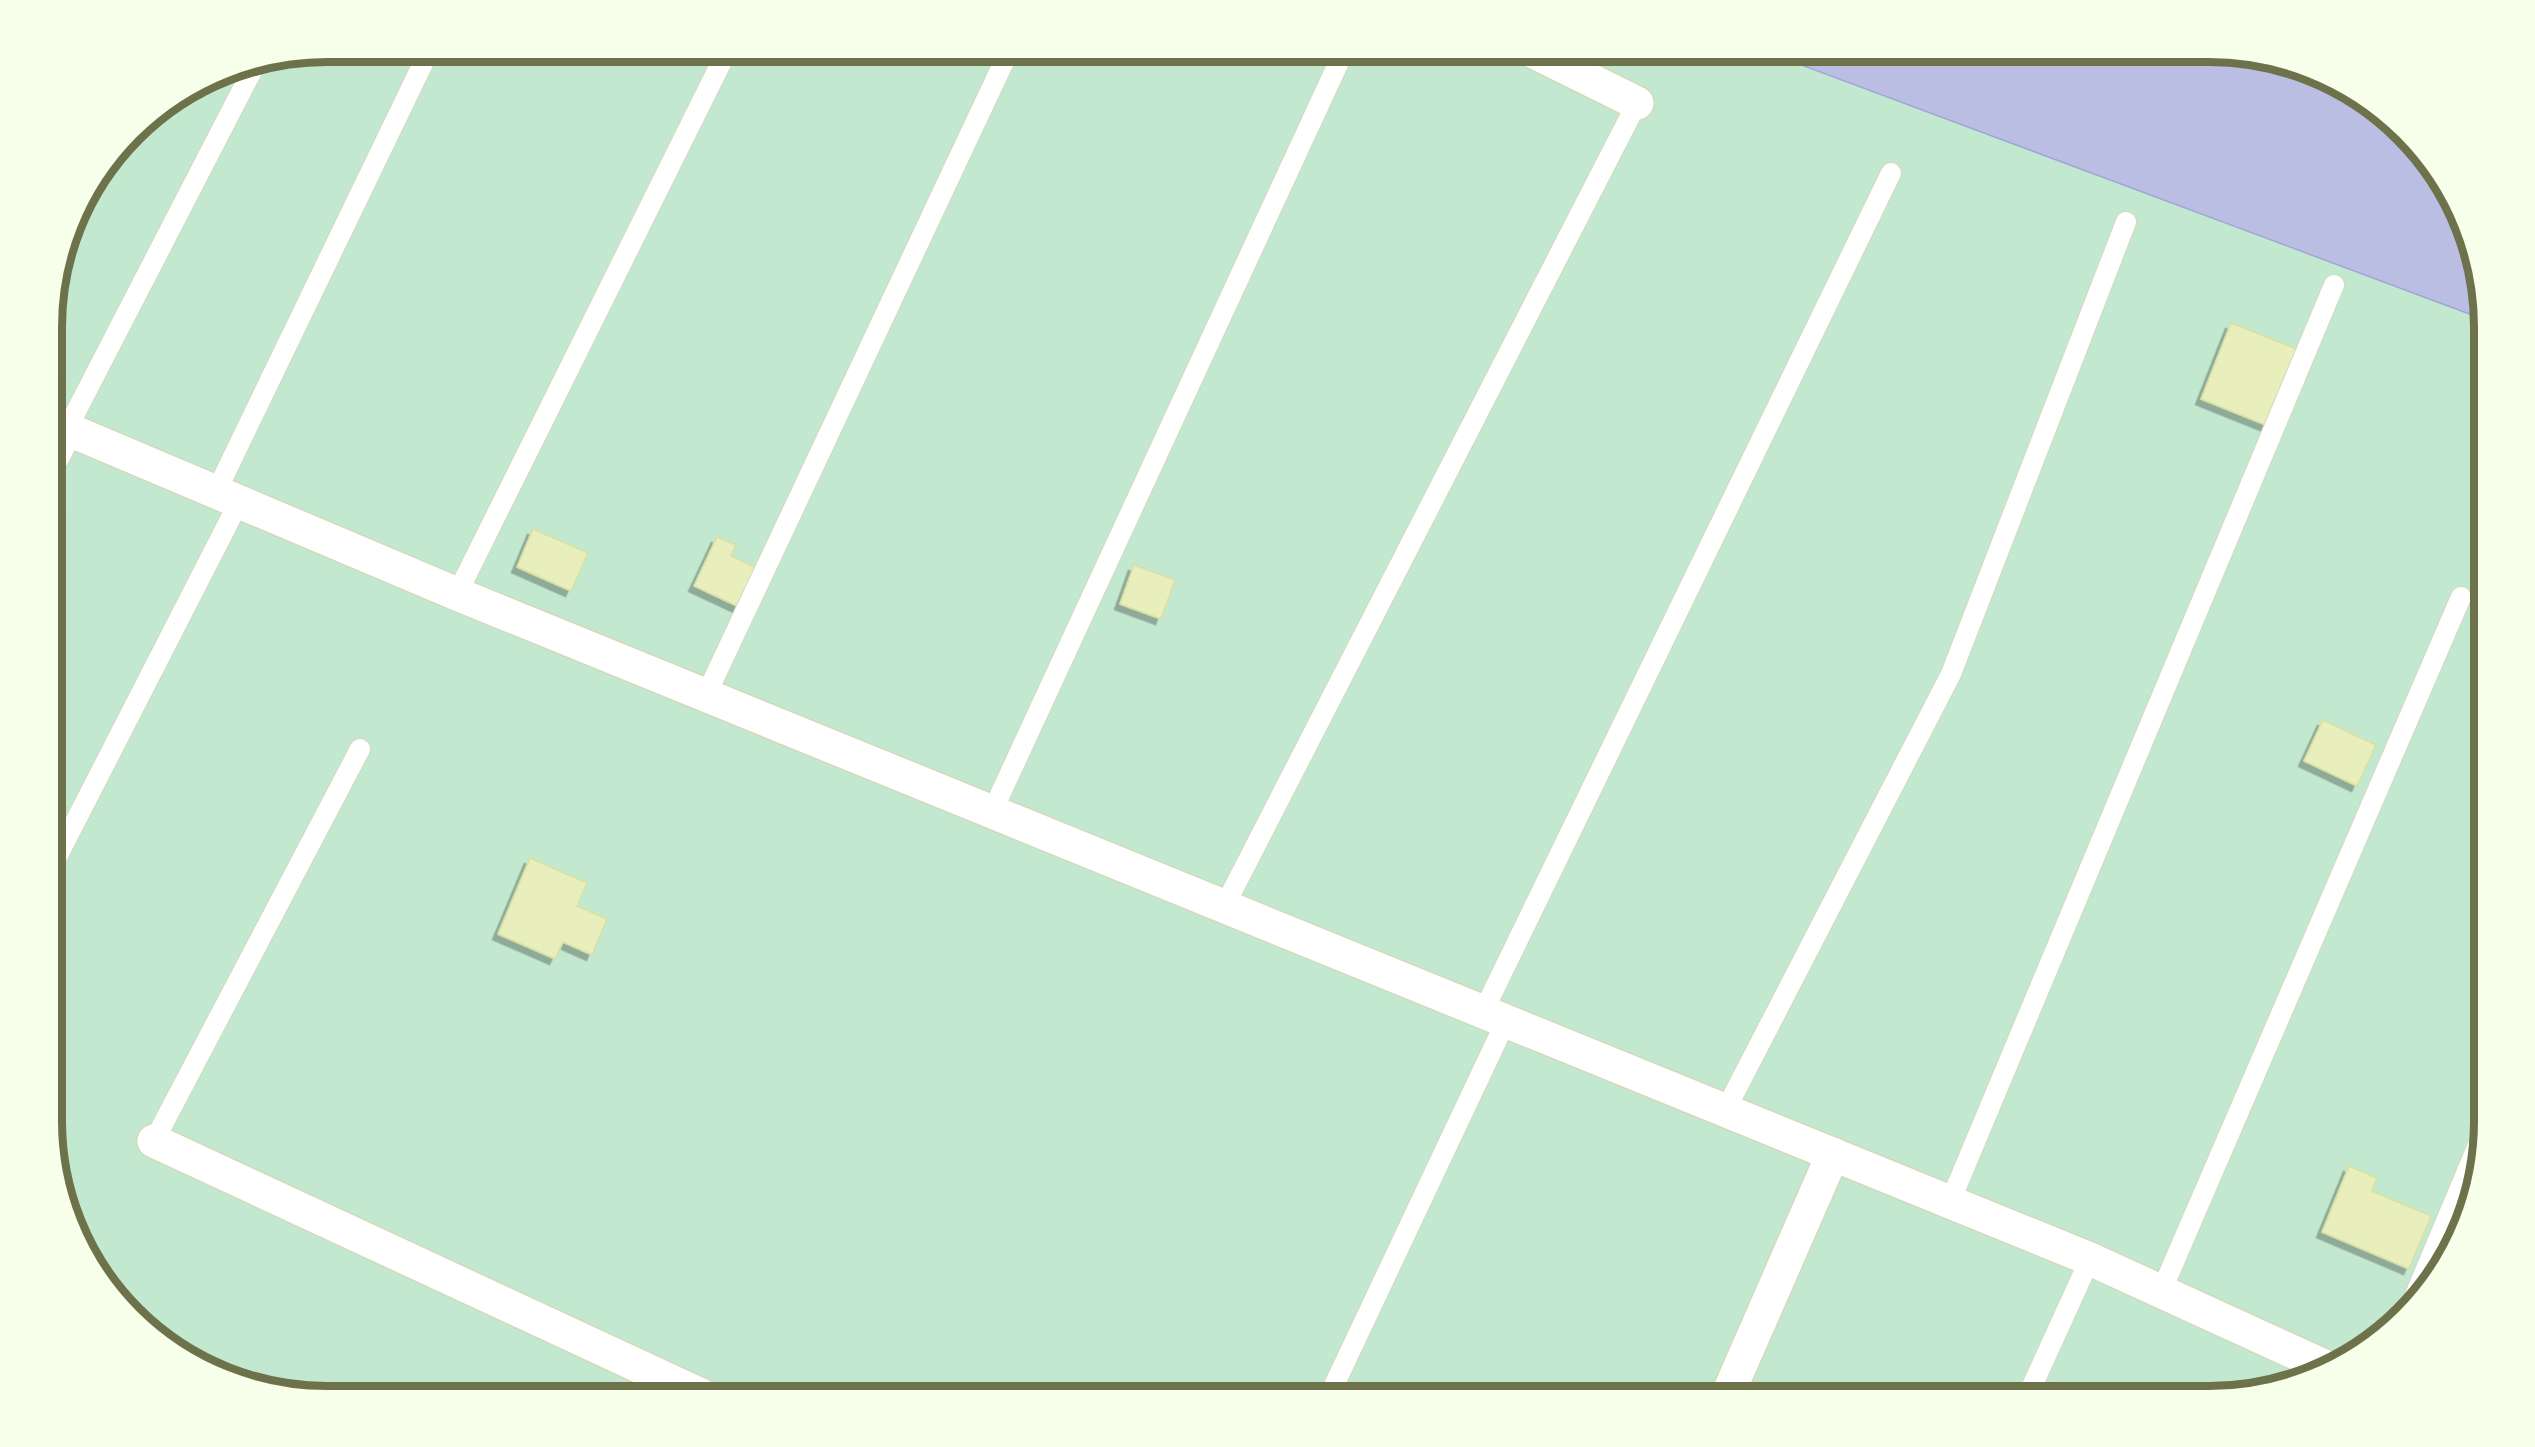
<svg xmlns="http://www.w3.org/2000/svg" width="2535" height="1447" font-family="'Golos Text',sans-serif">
<defs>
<filter id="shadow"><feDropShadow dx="-5.5" dy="5.5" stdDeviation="0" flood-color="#0004"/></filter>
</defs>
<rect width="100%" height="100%" fill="#f3fbe4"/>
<!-- green -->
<path fill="#c3e8d0" d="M 326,51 L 2209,51 L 2280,60 L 2346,88 L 2438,174 L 2469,237 L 2483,308 L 2483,1138 L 2447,1258 L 2404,1315 L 2347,1359 L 2226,1395 L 326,1396 L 255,1387 L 189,1359 L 97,1273 L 53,1156 L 53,291 L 80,204 L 145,120 L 221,72 Z"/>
<!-- water -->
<path fill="#babee3" stroke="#a0a6d5" stroke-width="1.5" d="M 1764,51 L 2209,51 L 2280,60 L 2346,88 L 2438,174 L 2469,237 L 2483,319 Z"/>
<!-- building -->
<g fill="#e8efbd" stroke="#d9e19e" stroke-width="1.5" filter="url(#shadow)">
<path d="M 2231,323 L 2299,350 L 2268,426 L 2201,399 Z"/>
<path d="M 533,529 L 588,553 L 571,591 L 517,567 Z"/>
<path d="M 717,537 L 736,545 L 731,556 L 757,568 L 739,607 L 694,586 Z"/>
<path d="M 1134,565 L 1175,580 L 1161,619 L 1120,604 Z"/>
<path d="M 2323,720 L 2376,745 L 2357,786 L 2304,761 Z"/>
<path d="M 530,858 L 587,883 L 577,906 L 607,919 L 592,955 L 563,942 L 555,959 L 498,934 Z"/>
<path d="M 2349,1166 L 2377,1178 L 2372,1191 L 2431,1216 L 2409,1269 L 2322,1232 Z"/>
</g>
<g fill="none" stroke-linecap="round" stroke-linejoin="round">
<!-- lane casing -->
<g stroke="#d3dabb" stroke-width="22">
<g id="lane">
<path d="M 67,429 L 255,65"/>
<path d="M 216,492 L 429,51"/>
<path d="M 457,594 L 727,51"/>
<path d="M 706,695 L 1009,51"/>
<path d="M 992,812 L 1344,51"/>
<path d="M 53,865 L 239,502"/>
<path d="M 1224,907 L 1637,103"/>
<path d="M 1483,1012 L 1891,173"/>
<path d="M 1725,1111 L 1951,674 L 2126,222"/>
<path d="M 154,1141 L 360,749"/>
<path d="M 1950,1202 L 2334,285"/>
<path d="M 2161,1292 L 2461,597"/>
<path d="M 2410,1307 L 2483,1133"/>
<path d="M 2028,1395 L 2090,1259"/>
<path d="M 1329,1396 L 1506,1021"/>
</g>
</g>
<!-- street casing -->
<g stroke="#d3dabb" stroke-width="36">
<g id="street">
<path d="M 1532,51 L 1637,103"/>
<path d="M 53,456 L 67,429 L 457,594 L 2090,1259 L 2324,1366"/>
<path d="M 154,1141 L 703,1396"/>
<path d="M 1727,1396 L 1833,1154"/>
</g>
</g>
<!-- lane -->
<use href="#lane" stroke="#fff" stroke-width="20"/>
<!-- street -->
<use href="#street" stroke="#fff" stroke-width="33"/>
</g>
<!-- crop -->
<path d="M0 0H2535V1447H0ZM327 62H2209A265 265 0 0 1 2474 327V1121A265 265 0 0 1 2209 1386H327A265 265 0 0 1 62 1121V327A265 265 0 0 1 327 62Z" fill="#f7feea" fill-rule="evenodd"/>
<path fill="none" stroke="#6e724b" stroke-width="8" d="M327 62H2209A265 265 0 0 1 2474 327V1121A265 265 0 0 1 2209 1386H327A265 265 0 0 1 62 1121V327A265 265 0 0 1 327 62Z"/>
</svg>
